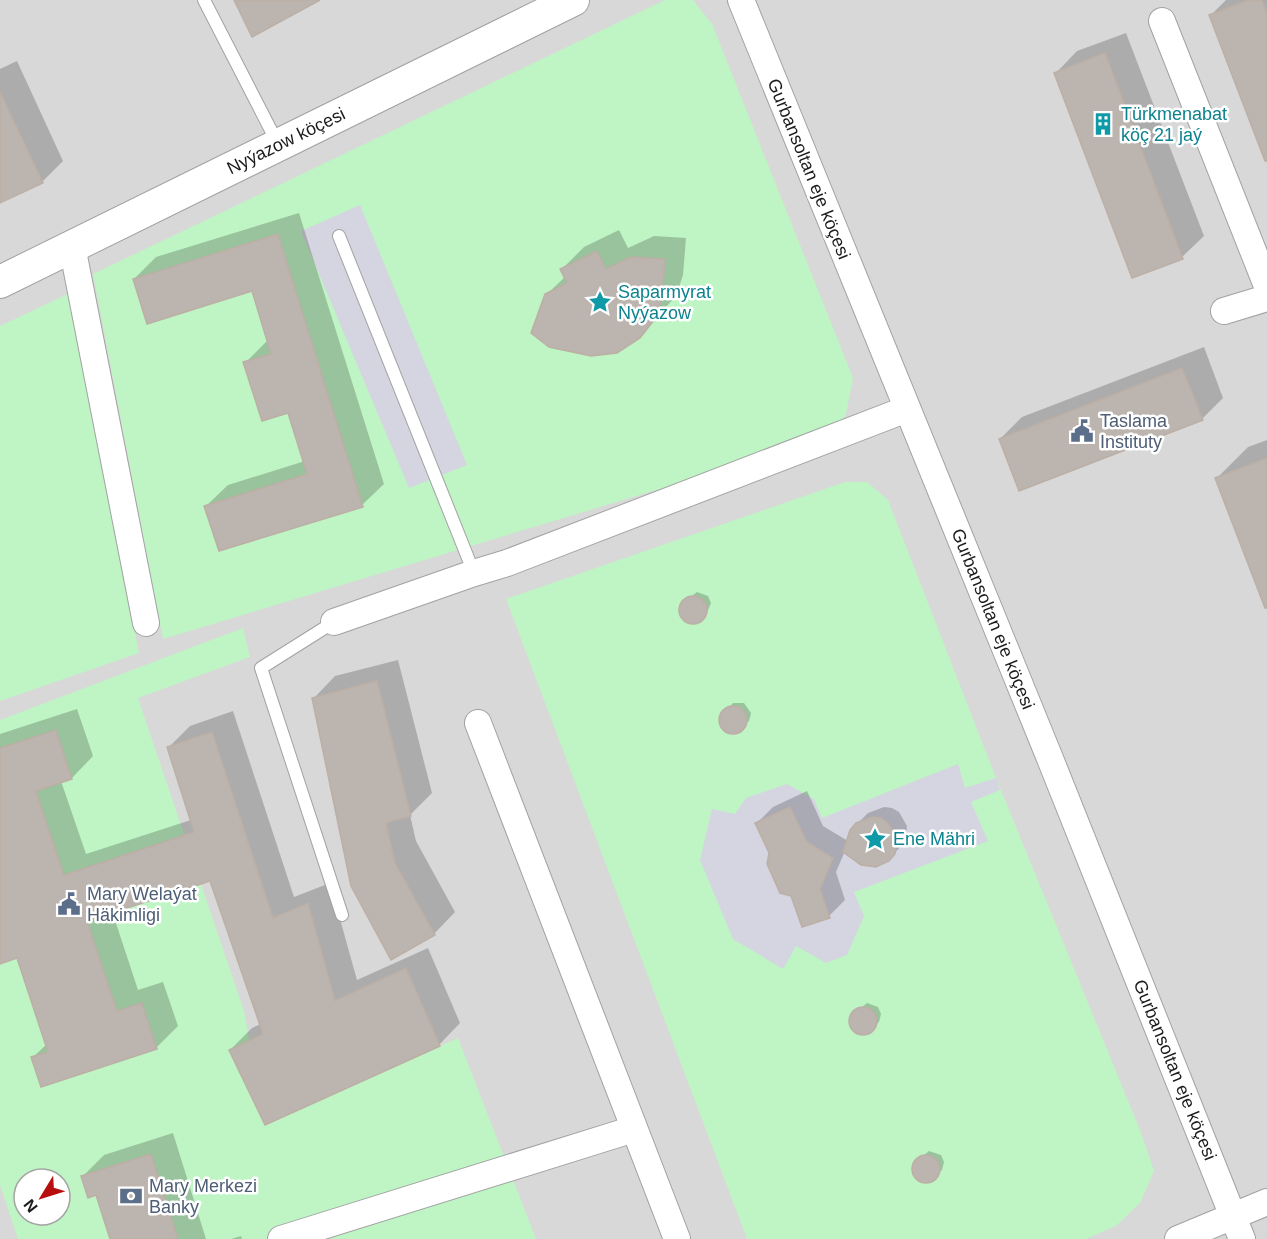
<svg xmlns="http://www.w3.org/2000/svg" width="1267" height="1239" font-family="Helvetica,sans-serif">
<rect width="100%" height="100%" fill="#ece8e1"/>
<!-- residential -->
<path fill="#d9d8d8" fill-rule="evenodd" d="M 0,0 L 1267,0 L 1267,1239 L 0,1239 ZM 24,1179 L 60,1179 L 60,1215 L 24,1215 Z"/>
<!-- park -->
<g fill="#bff4c4" fill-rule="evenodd">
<path d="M 665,0 L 693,0 L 712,24 L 853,378 L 846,414 L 832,437 L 163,639 L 93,274 Z"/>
<path d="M 70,293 L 139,653 L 0,701 L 0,326 Z"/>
<path d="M 845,482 L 867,482 L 888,500 L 996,778 L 1140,1130 L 1154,1171 L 1140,1203 L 1116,1226 L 1086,1239 L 747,1239 L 506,599 Z"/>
<path d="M 243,628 L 250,657 L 138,698 L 244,1011 L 265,1124 L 458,1038 L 536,1239 L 18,1239 L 0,1185 L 0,720 ZM 24,1179 L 60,1179 L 60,1215 L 24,1215 Z"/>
</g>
<!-- plaza -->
<g fill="#d5d5e1" fill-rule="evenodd">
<path d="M 360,205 L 467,465 L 409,488 L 301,231 Z"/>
<path d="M 958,764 L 965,788 L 996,778 L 1000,790 L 971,802 L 988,841 L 854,892 L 864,916 L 847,955 L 826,963 L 796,946 L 783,969 L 733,939 L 700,860 L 712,809 L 735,814 L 746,798 L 787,784 L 814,799 L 822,818 ZM 790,807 L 807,842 L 820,850 L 827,873 L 820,889 L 830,918 L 802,927 L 791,896 L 780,892 L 769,853 L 755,823 ZM 872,817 L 881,818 L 888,823 L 897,837 L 895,854 L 889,861 L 876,867 L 861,865 L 850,830 L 856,823 Z"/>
</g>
<!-- shadow -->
<g fill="#0003">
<path d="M 1226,0 L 1267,0 L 1267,161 L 1211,15 Z"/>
<path d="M 1126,33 L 1204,236 L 1182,257 L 1133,276 L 1056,73 L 1077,51 Z"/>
<path d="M 17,61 L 63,161 L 42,182 L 0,202 L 0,69 Z"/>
<path d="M 299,213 L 384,484 L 362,505 L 206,506 L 228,485 L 305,461 L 289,411 L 245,363 L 268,340 L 253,290 L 134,279 L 156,257 Z"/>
<path d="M 619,230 L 628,248 L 654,236 L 686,238 L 683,275 L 676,296 L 639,337 L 546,295 L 566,276 L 562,269 L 584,247 Z"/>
<path d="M 1204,347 L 1223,398 L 1202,419 L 1000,439 L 1022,417 Z"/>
<path d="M 1267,440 L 1267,609 L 1217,478 L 1248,447 Z"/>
<path d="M 697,592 L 708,596 L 711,603 L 706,615 L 701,620 L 693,623 L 683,617 L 681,610 L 684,602 Z"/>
<path d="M 398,660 L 432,793 L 410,815 L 416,841 L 455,912 L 434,934 L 392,958 L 314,698 L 335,676 Z"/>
<path d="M 733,703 L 744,703 L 751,713 L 749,721 L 737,731 L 729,731 L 721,723 L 722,715 Z"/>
<path d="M 77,709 L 93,756 L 72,778 L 61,781 L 86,854 L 191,820 L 169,747 L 190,726 L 233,711 L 294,897 L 330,883 L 357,980 L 428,948 L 460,1023 L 439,1045 L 230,1050 L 252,1028 L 261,1024 L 211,879 L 112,911 L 138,990 L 163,982 L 178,1026 L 156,1048 L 33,1057 L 47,1044 L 18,956 L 0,959 L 0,734 Z"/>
<path d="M 807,791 L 823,826 L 848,841 L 857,824 L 868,813 L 884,807 L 892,808 L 899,812 L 907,826 L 905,842 L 888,860 L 845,851 L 836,872 L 845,900 L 829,916 L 793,895 L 757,823 L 773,807 Z"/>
<path d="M 867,1003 L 878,1007 L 881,1014 L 879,1022 L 867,1033 L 859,1033 L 853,1028 L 852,1016 Z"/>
<path d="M 173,1133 L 206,1239 L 109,1239 L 111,1237 L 97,1193 L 83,1176 L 104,1155 Z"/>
<path d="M 929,1151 L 941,1155 L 944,1162 L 942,1170 L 926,1182 L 916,1176 L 914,1169 L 917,1161 Z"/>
<path d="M 241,1236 L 242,1239 L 231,1239 Z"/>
</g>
<!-- building -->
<g fill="#bcb4ae" stroke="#bcafa5" stroke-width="1.5">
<path d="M 234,0 L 320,0 L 252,37 Z"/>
<path d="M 1248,0 L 1262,0 L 1267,14 L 1267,161 L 1265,161 L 1209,15 Z"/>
<path d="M 1105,53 L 1183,259 L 1132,278 L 1054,73 Z"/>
<path d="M 0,92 L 43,183 L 0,203 Z"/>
<path d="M 278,234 L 363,507 L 219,551 L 204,506 L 307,474 L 288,413 L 262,421 L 243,362 L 271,354 L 252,291 L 147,324 L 133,279 Z"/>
<path d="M 597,251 L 606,269 L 631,257 L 665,259 L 662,298 L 655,319 L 640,338 L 617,353 L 591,356 L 549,347 L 531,333 L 545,294 L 567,283 L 560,269 Z"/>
<path d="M 1182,368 L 1203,420 L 1019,491 L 999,439 Z"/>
<path d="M 1267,458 L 1267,608 L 1265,608 L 1215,478 Z"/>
<circle cx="693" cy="610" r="14"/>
<path d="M 377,681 L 411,816 L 386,823 L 395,863 L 435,935 L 391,960 L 351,886 L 312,698 Z"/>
<circle cx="733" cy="720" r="14"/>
<path d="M 56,730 L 72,779 L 36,791 L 64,875 L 194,832 L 167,747 L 212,732 L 273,918 L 308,903 L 335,1001 L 406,968 L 440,1046 L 265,1125 L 229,1050 L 263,1034 L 210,881 L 87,921 L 117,1011 L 142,1003 L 157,1049 L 41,1087 L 31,1057 L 48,1052 L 17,958 L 0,964 L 0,748 Z"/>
<path d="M 790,807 L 807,842 L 833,858 L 820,889 L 830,918 L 802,927 L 791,896 L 780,893 L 767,864 L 769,853 L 755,823 Z"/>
<path d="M 872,817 L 881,818 L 888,823 L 897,837 L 895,854 L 889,861 L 876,867 L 861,865 L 843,852 L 850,830 L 856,823 Z"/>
<circle cx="863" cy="1021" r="14"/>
<path d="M 151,1154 L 178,1239 L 110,1239 L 96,1195 L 88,1198 L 81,1176 Z"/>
<circle cx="926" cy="1169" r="14"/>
</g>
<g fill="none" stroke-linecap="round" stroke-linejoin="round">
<!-- service casing -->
<g stroke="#a2a2a2" stroke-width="14">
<g id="service">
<path d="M 204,0 L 278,144"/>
<path d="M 339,236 L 474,573"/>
<path d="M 334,622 L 261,668 L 342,915"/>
</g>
</g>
<!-- minor casing -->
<g stroke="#a2a2a2" stroke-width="28">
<g id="minor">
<path d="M 741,0 L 1051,761 L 1242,1239"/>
<path d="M 1162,21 L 1267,286"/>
<path d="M 72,246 L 146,623"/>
<path d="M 1224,311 L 1267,298"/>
<path d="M 334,622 L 474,573 L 507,563 L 907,409"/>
<path d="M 478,723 L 677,1239"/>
<path d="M 281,1239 L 634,1129"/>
<path d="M 1178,1239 L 1267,1202"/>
</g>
</g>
<!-- tertiary casing -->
<g stroke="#a2a2a2" stroke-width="34">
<path id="tertiary" d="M 0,282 L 573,0"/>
</g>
<!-- service -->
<use href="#service" stroke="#fff" stroke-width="12"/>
<!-- minor -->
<use href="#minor" stroke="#fff" stroke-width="26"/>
<!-- tertiary -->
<use href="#tertiary" stroke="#fff" stroke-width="32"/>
</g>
<!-- icons -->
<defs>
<g id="building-bare" transform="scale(1.8)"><path d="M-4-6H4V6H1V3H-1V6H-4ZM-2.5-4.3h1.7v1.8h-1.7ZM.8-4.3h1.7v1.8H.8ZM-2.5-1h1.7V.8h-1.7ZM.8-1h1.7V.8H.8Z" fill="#0f9aa8" stroke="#fff" stroke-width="2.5" paint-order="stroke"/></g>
<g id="sight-bare" transform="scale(1.8)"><path d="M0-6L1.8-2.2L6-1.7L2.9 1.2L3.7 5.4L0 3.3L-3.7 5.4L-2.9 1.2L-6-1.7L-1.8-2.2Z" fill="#0f9aa8" stroke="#fff" stroke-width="2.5" paint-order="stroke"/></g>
<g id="civic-bare" transform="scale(1.8)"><path d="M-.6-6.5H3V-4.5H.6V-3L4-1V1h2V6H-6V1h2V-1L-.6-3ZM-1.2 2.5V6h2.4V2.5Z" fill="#5c6f8a" stroke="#fff" stroke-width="2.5" paint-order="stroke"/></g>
<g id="bank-bare" transform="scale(1.8)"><path d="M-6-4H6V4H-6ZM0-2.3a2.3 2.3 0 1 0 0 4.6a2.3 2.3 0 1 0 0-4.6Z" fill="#5c6f8a" stroke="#fff" stroke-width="2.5" paint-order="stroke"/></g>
</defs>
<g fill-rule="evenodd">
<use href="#building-bare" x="1103" y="124"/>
<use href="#sight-bare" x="600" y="302"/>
<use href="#civic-bare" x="1082" y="431"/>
<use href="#sight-bare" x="875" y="839"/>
<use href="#civic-bare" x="69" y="904"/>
<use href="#bank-bare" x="131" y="1196"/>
</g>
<g text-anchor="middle" stroke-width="5" stroke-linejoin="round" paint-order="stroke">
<!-- culture labels -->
<g font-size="18" fill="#0d838f" stroke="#fff" text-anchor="start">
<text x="1121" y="120">Türkmenabat<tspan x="1121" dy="21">köç 21 jaý</tspan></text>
<text x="618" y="298">Saparmyrat<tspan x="618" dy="21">Nyýazow</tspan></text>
<text x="893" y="845">Ene Mähri</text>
</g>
<!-- street labels -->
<g font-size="18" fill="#1b1b1b" stroke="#fff">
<text transform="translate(286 141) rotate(-26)" y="6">Nyýazow köçesi</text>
<text transform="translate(809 169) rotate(68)" y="6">Gurbansoltan eje köçesi</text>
<text transform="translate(993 619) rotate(68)" y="6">Gurbansoltan eje köçesi</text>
<text transform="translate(1175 1070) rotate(68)" y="6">Gurbansoltan eje köçesi</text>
</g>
<!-- service labels -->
<g font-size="18" fill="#4e5e75" stroke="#fff" text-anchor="start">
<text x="1100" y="427">Taslama<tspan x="1100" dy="21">Instituty</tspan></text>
<text x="87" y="900">Mary Welaýat<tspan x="87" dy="21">Häkimligi</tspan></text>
<text x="149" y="1192">Mary Merkezi<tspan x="149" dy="21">Banky</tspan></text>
</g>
</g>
<!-- north arrow -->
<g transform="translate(42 1197) rotate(232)"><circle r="28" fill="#ffffff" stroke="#a4a4a4" stroke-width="1.5"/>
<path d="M0-4.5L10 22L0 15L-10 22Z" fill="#b70f0f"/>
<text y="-9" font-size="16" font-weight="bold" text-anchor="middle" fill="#1b1b1b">N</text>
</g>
</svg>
